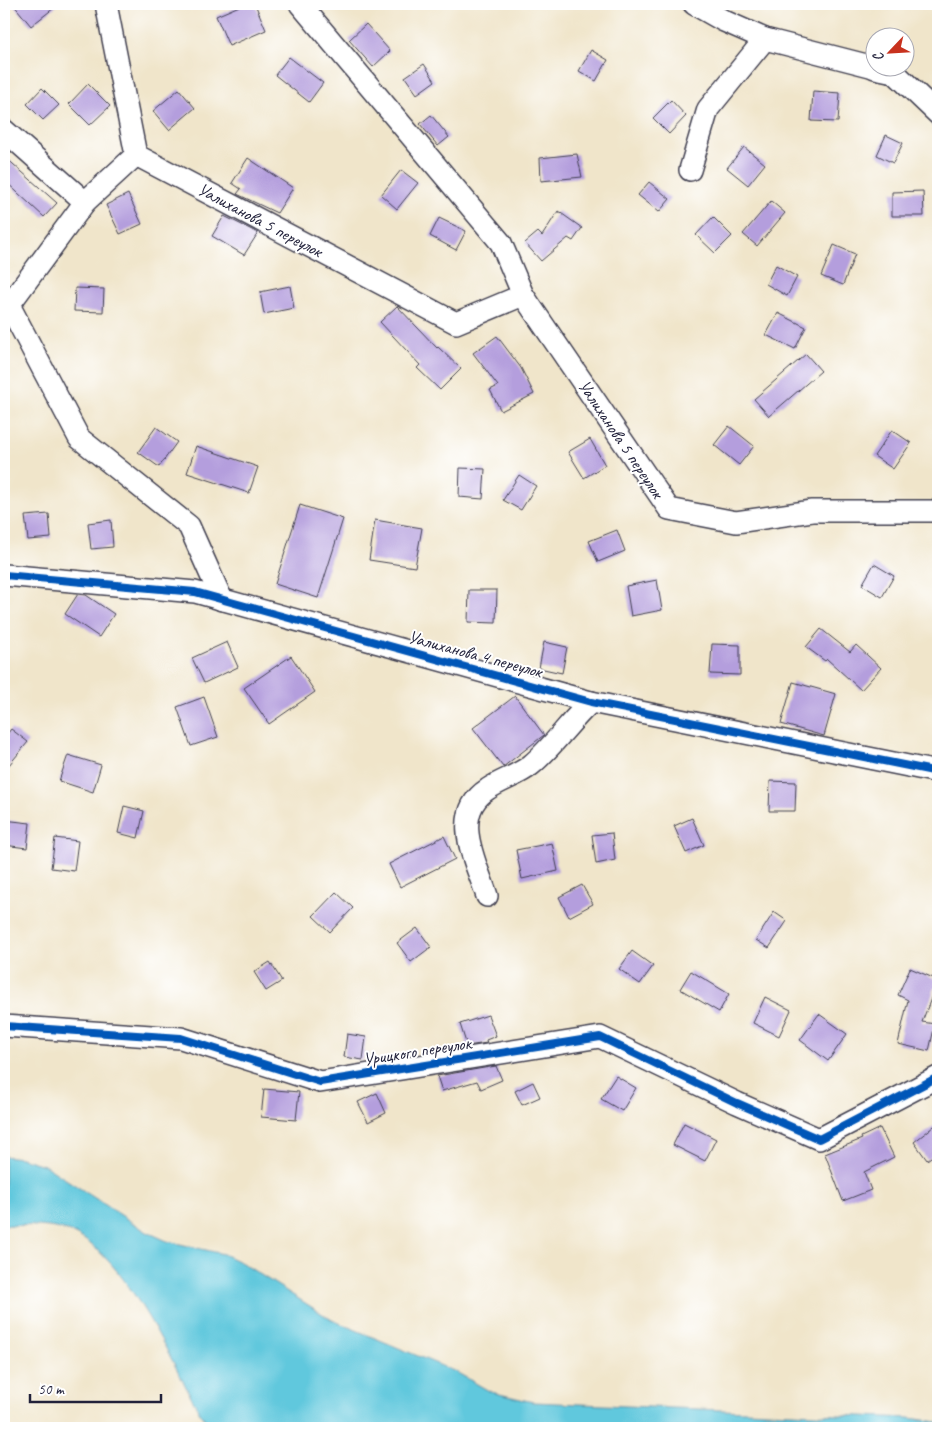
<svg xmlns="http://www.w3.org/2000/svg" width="942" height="1432" font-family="Caveat,sans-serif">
<rect width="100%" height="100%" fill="#fff"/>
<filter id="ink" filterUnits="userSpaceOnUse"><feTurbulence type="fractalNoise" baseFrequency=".02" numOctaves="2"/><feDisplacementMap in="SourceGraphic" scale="10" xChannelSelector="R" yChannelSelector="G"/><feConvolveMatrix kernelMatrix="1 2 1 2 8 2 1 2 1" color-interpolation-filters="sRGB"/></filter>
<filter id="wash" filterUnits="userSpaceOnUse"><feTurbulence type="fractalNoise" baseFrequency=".0096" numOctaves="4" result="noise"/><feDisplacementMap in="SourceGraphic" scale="20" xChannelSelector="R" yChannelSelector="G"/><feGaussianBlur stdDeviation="1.12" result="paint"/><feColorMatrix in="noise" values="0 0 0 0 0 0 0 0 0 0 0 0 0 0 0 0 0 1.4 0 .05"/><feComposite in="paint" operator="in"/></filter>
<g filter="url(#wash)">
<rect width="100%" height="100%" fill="#f0e5ca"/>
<!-- water -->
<path fill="#61c8dd" stroke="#42758c" d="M 4,1156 L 21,1158 L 44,1165 L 147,1232 L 167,1241 L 223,1254 L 242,1263 L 332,1320 L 456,1372 L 491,1392 L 533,1402 L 909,1418 L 938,1422 L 938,1428 L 212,1428 L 200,1413 C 171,1361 128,1261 75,1234 C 54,1224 26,1226 4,1225 Z"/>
<g id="blocks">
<!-- building -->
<g fill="#b49edd">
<path d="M 13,4 L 59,4 L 31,26 Z"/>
<path d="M 244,4 L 255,4 L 266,30 L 229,46 L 216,16 Z"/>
<path d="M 366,24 L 390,51 L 373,67 L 349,40 Z"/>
<path d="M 591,50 L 608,60 L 596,81 L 579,71 Z"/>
<path d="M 289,57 L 323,83 L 309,102 L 275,75 Z"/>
<path d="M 424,64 L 435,81 L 417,94 L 405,77 Z"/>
<path d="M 88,84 L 110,106 L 90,125 L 69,104 Z"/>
<path d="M 42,88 L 59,105 L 43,120 L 27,104 Z"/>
<path d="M 179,89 L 195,108 L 169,130 L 153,111 Z"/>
<path d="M 813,91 L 840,93 L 838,122 L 811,121 Z"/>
<path d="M 671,100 L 686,116 L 669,134 L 653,118 Z"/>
<path d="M 431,115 L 449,137 L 438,146 L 420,124 Z"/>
<path d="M 886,135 L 903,143 L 893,163 L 877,155 Z"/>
<path d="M 744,147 L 765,164 L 748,185 L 727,168 Z"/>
<path d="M 577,154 L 582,177 L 541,181 L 540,158 Z"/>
<path d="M 4,156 L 57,203 L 44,217 L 4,180 Z"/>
<path d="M 248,158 L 293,188 L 277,213 L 237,194 L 241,189 L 232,183 Z"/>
<path d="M 401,170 L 418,183 L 397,209 L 381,195 Z"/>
<path d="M 649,182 L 670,199 L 659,212 L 638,195 Z"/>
<path d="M 923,191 L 924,216 L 892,216 L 892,192 Z"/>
<path d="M 128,194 L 142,224 L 120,234 L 106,205 Z"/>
<path d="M 771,201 L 785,213 L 757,246 L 743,234 Z"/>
<path d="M 558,211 L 582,228 L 573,241 L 568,238 L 541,261 L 525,243 L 538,232 L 542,236 Z"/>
<path d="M 224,216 L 258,233 L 244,255 L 212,236 Z"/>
<path d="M 713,217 L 732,236 L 715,253 L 696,235 Z"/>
<path d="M 439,218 L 466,231 L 456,250 L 430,236 Z"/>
<path d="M 834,245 L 855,254 L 843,285 L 821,276 Z"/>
<path d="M 776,265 L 797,277 L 787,296 L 766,284 Z"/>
<path d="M 290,286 L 294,308 L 264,314 L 260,292 Z"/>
<path d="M 75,288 L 104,289 L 103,312 L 74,311 Z"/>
<path d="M 397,306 L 437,348 L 438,347 L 461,369 L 440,390 L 417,368 L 420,365 L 380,322 Z"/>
<path d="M 778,313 L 806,327 L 795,349 L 766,335 Z"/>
<path d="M 497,336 L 521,368 L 534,394 L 501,411 L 490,390 L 498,386 L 473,353 Z"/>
<path d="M 806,354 L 821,371 L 769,416 L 754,399 Z"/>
<path d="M 729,426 L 754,446 L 739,465 L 714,445 Z"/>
<path d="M 156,427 L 177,442 L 159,467 L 138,452 Z"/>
<path d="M 892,430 L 911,443 L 893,469 L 874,456 Z"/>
<path d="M 590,439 L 605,465 L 584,478 L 568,452 Z"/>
<path d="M 196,446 L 258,467 L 249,493 L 187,473 Z"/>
<path d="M 460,468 L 485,469 L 483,499 L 459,497 Z"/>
<path d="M 519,475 L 536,486 L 521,510 L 503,500 Z"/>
<path d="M 300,505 L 343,519 L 318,598 L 275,584 Z"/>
<path d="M 49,514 L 51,538 L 28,540 L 25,516 Z"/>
<path d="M 111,520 L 113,547 L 91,549 L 88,523 Z"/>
<path d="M 375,520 L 422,528 L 415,567 L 369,560 Z"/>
<path d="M 617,530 L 625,551 L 598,562 L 589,541 Z"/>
<path d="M 874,564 L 894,576 L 882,597 L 862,585 Z"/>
<path d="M 657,580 L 662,610 L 631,616 L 626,586 Z"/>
<path d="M 469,590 L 497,590 L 496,623 L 468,622 Z"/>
<path d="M 78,594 L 86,595 L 114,614 L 99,637 L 65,614 Z"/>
<path d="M 821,629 L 850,652 L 856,645 L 881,668 L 861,690 L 827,659 L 825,661 L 806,647 Z"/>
<path d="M 227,642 L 238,667 L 204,683 L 192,658 Z"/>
<path d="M 544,642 L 567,647 L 562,673 L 539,668 Z"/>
<path d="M 712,644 L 740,645 L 740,675 L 710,674 Z"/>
<path d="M 291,656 L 315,692 L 269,724 L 244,688 Z"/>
<path d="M 793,682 L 836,694 L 824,736 L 781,724 Z"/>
<path d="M 515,696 L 544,735 L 503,767 L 473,728 Z"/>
<path d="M 204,697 L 218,737 L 191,746 L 177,707 Z"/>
<path d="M 11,729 L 28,742 L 4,771 L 4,738 Z"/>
<path d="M 68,755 L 101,765 L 93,792 L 59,781 Z"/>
<path d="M 770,781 L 796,782 L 795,811 L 769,811 Z"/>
<path d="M 124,806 L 144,811 L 138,838 L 118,833 Z"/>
<path d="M 692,818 L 704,845 L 686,853 L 674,826 Z"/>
<path d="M 4,820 L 30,823 L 27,848 L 4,845 Z"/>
<path d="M 612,833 L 615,860 L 596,864 L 592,835 Z"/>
<path d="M 444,836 L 455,859 L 400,887 L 389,864 Z"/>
<path d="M 55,838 L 78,841 L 74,871 L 51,868 Z"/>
<path d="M 552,843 L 558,871 L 522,879 L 516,850 Z"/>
<path d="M 582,885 L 593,904 L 569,917 L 559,897 Z"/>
<path d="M 336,892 L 353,908 L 330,932 L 313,916 Z"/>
<path d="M 774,912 L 787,921 L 769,948 L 756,940 Z"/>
<path d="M 417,928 L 431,947 L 411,962 L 397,943 Z"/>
<path d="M 632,951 L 653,966 L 640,984 L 619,969 Z"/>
<path d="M 270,962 L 282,981 L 266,991 L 254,972 Z"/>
<path d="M 910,968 L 938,980 L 922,1022 L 935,1024 L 929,1051 L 898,1044 L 908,1000 L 898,995 Z"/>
<path d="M 691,971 L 729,994 L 719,1012 L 680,989 Z"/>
<path d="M 765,997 L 791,1010 L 779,1036 L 753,1023 Z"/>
<path d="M 819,1014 L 847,1034 L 828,1061 L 800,1040 Z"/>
<path d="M 488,1015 L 496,1036 L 486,1040 L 487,1043 L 467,1046 L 460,1024 Z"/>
<path d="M 347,1034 L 366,1037 L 363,1060 L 344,1057 Z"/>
<path d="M 496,1066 L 502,1080 L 481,1089 L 477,1081 L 442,1091 L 437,1076 Z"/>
<path d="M 616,1076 L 636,1088 L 622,1111 L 601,1099 Z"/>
<path d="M 533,1082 L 540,1097 L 522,1105 L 515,1091 Z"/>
<path d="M 264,1089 L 299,1092 L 296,1120 L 261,1117 Z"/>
<path d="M 377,1093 L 386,1113 L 368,1122 L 358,1102 Z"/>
<path d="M 684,1123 L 716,1139 L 705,1161 L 673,1145 Z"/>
<path d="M 938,1123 L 938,1152 L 927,1160 L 914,1142 Z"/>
<path d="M 880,1128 L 894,1157 L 864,1172 L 871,1190 L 843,1201 L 825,1154 L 862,1139 L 861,1137 Z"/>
</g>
</g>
</g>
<g filter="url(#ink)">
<use href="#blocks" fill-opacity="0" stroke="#413f50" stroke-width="1"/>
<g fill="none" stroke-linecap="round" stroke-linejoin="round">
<!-- minor casing -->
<g stroke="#413f50" stroke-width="24">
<g id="minor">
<path d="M 106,4 L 136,155 L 456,323 L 523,295"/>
<path d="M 300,4 L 501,243 L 523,295 L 669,509 L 736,522 L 812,511 L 938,511"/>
<path d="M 694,4 L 724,21 L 765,39 L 874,67"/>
<path d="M 875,68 L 894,72 L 938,114"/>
<path d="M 4,130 L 85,202"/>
<path d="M 136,155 L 85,202 L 9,305 L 79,438 L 189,526 L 222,600"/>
<path d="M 690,170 L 708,109 L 765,39"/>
<path d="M 4,575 L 195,592 L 591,702 L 938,772"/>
<path d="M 487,896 C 476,862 449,814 488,789 C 501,780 519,775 531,765 C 554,746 569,722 591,702"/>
<path d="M 4,1026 L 181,1038 L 320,1082 L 600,1037 L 737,1103 L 819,1139 L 938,1077"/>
</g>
</g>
<!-- minor -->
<use href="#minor" stroke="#fff" stroke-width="21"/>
<!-- cycleway casing -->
<g stroke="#fff" stroke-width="11">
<g id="cycleway">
<path d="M 4,575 L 195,592 L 591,702 L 938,772"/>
<path d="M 4,1026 L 181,1038 L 320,1082 L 600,1037 L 737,1103 L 819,1139 L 938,1077"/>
</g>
</g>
<!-- cycleway -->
<use href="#cycleway" stroke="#0057b8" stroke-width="8"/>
</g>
</g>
<g text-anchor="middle" stroke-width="4" stroke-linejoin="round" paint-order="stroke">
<!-- street labels -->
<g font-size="18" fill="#22223b" stroke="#fff">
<text transform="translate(260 220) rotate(28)" y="6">Уалиханова 5 переулок</text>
<text transform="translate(621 439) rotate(56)" y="6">Уалиханова 5 переулок</text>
<text transform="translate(475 654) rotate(15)" y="6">Уалиханова 4 переулок</text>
<text transform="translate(417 1051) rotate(-9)" y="6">Урицкого переулок</text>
</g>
</g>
<!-- margin -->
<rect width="942" height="1432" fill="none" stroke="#fff" stroke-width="20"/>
<!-- north arrow -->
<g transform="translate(890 52) rotate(245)"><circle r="24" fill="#ffffff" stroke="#a7a7b1"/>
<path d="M0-4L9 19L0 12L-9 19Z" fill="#c8321e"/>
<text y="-8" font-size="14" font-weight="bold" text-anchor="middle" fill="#22223b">С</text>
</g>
<!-- scale -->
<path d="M30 1394v8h131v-8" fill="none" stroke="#22223b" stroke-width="2.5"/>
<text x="38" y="1394" font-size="15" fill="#22223b" stroke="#ffffff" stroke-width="4" paint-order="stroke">50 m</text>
</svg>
